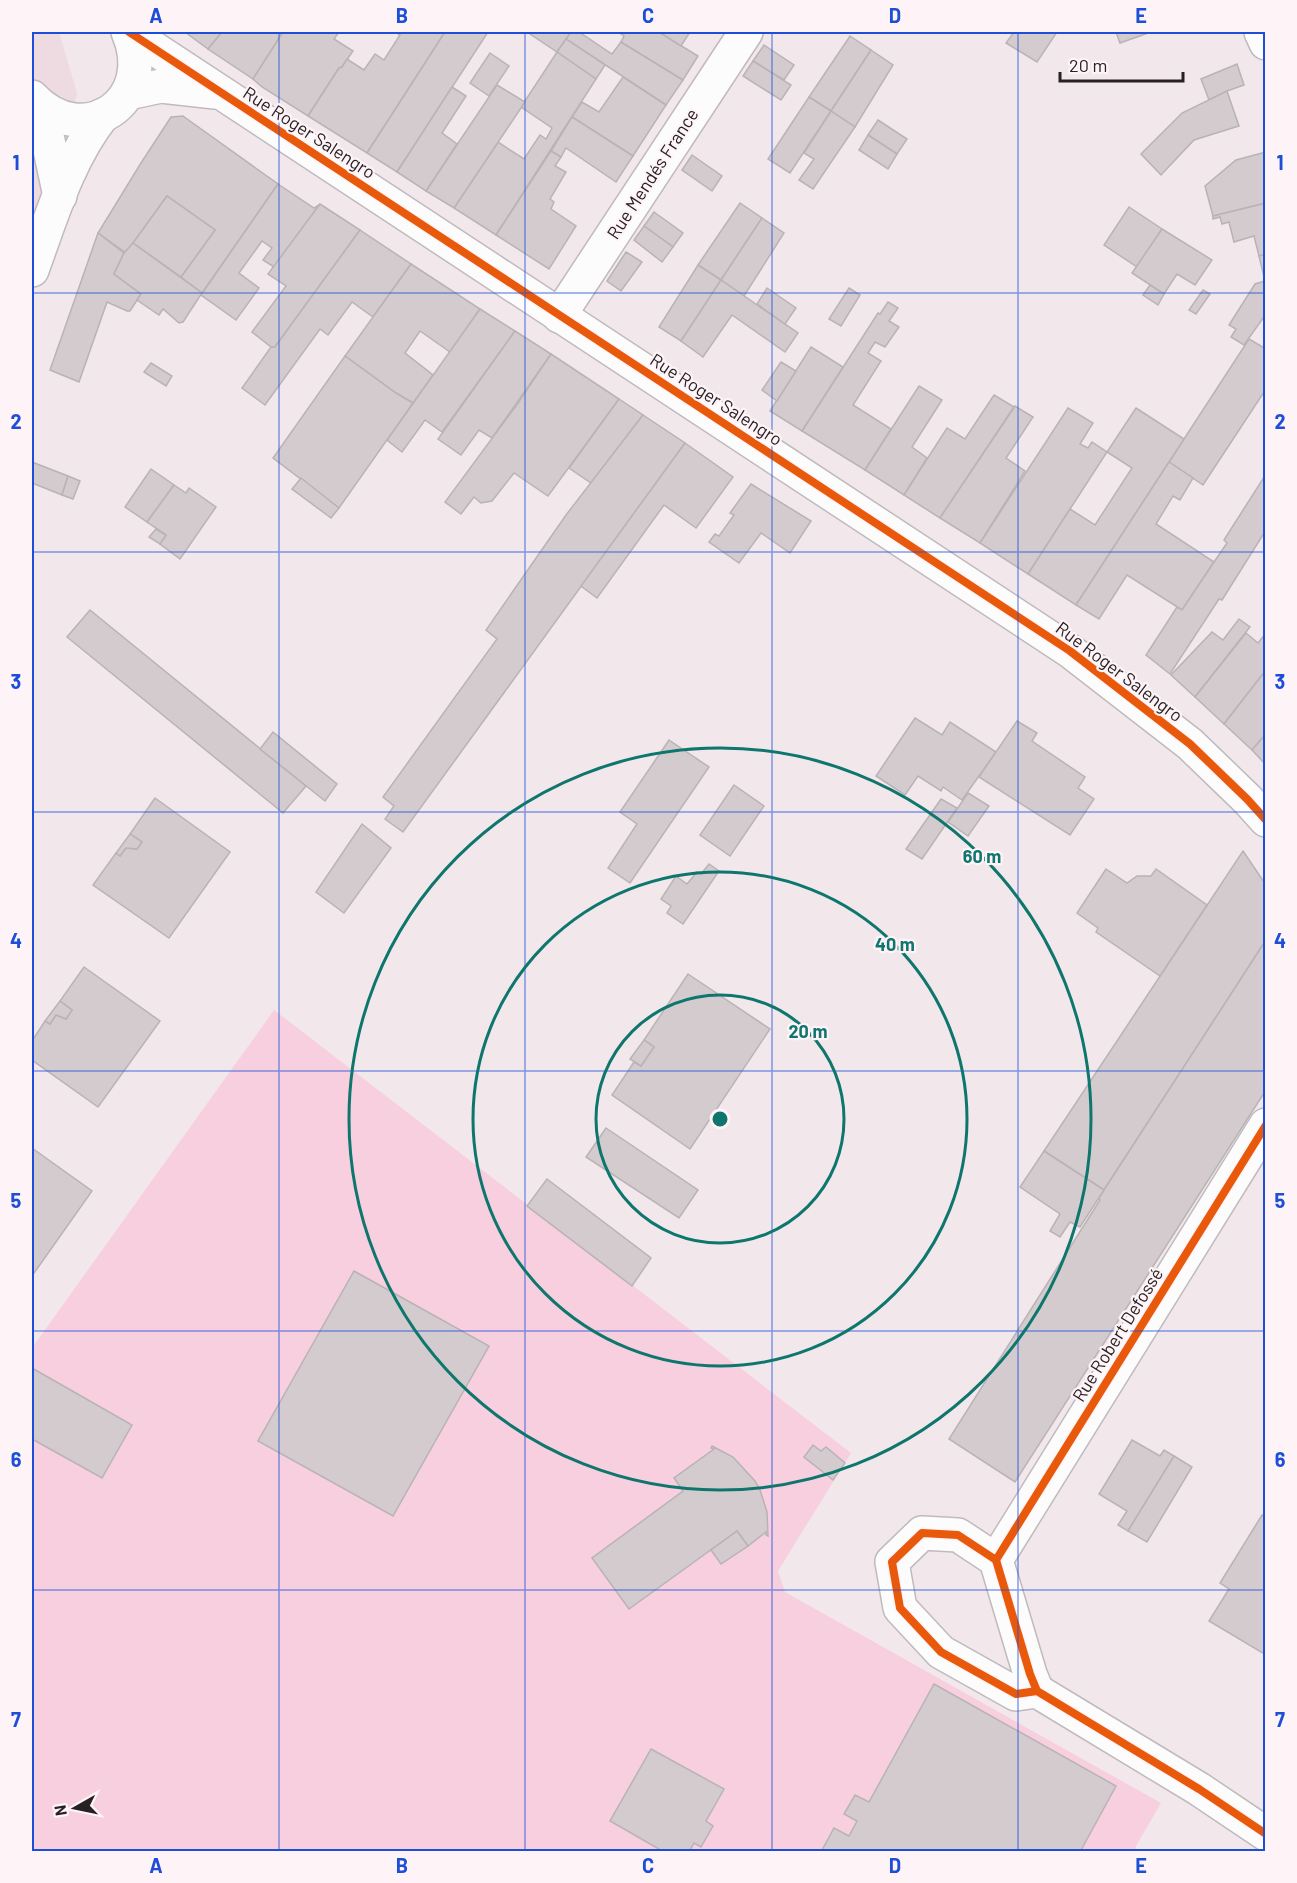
<svg xmlns="http://www.w3.org/2000/svg" width="1297" height="1883" font-family="Barlow,sans-serif">
<rect width="100%" height="100%" fill="#f2e8eb"/>
<!-- built -->
<path fill="#eddbe1" d="M 32,32 L 59,32 L 77,93 L 60,196 L 32,271 Z"/>
<!-- garden -->
<path fill="#f7cfde" d="M 274,1010 L 851,1453 L 778,1571 L 785,1592 L 1161,1803 L 1136,1846 L 1136,1852 L 32,1851 L 32,1348 Z"/>
<!-- building -->
<g fill="#d3cbce" stroke="#b9b3b5" stroke-width="1.5">
<path d="M 185,32 L 222,32 L 208,49 Z"/>
<path d="M 222,32 L 283,32 L 253,79 L 208,49 Z"/>
<path d="M 283,32 L 339,32 L 334,39 L 353,51 L 342,67 L 339,68 L 308,116 L 262,87 L 253,79 Z"/>
<path d="M 395,32 L 445,32 L 367,153 L 308,116 L 339,68 L 342,67 L 347,59 L 364,70 L 375,54 L 384,60 L 400,35 Z"/>
<path d="M 445,32 L 488,32 L 397,172 L 367,153 Z"/>
<path d="M 531,32 L 571,32 L 557,52 L 530,34 Z"/>
<path d="M 571,32 L 579,32 L 612,54 L 621,42 L 683,80 L 666,105 L 566,39 Z"/>
<path d="M 618,32 L 659,32 L 698,56 L 683,80 L 621,42 L 624,36 Z"/>
<path d="M 659,32 L 690,32 L 681,46 Z"/>
<path d="M 1014,32 L 1057,32 L 1037,62 L 1006,43 Z"/>
<path d="M 1116,32 L 1151,32 L 1120,43 Z"/>
<path d="M 850,36 L 871,50 L 831,111 L 809,97 Z"/>
<path d="M 566,39 L 605,65 L 596,79 L 557,52 Z"/>
<path d="M 764,45 L 794,65 L 784,80 L 753,61 Z"/>
<path d="M 871,50 L 893,65 L 855,127 L 831,111 Z"/>
<path d="M 557,52 L 596,79 L 496,235 L 454,208 L 498,142 L 524,159 L 540,135 L 546,139 L 552,128 L 521,107 Z"/>
<path d="M 490,53 L 509,66 L 489,96 L 470,83 Z"/>
<path d="M 753,61 L 791,85 L 781,100 L 743,76 Z"/>
<path d="M 1237,64 L 1244,85 L 1227,91 L 1209,100 L 1201,79 Z"/>
<path d="M 623,77 L 666,105 L 633,156 L 572,117 L 582,102 L 599,112 Z"/>
<path d="M 497,85 L 525,102 L 454,208 L 426,191 Z"/>
<path d="M 452,87 L 466,96 L 442,133 L 457,144 L 426,191 L 397,172 Z"/>
<path d="M 1227,91 L 1239,126 L 1194,140 L 1161,175 L 1141,154 L 1182,113 Z"/>
<path d="M 809,97 L 831,111 L 790,173 L 768,159 Z"/>
<path d="M 831,111 L 855,127 L 813,189 L 799,180 L 814,159 L 804,153 Z"/>
<path d="M 183,116 L 278,184 L 202,293 L 181,277 L 215,230 L 167,196 L 126,253 L 98,233 L 141,163 L 171,117 Z"/>
<path d="M 572,117 L 633,156 L 616,182 L 566,148 L 561,157 L 551,151 Z"/>
<path d="M 878,120 L 907,139 L 897,154 L 868,135 Z"/>
<path d="M 868,135 L 897,154 L 888,169 L 859,150 Z"/>
<path d="M 551,151 L 561,157 L 555,166 L 566,172 L 550,199 L 554,202 L 551,209 L 576,226 L 549,269 L 496,235 Z"/>
<path d="M 1266,152 L 1266,203 L 1213,216 L 1205,186 L 1236,160 Z"/>
<path d="M 692,155 L 722,176 L 712,191 L 682,170 Z"/>
<path d="M 278,184 L 314,208 L 320,204 L 274,267 L 263,260 L 272,248 L 262,241 L 239,273 L 259,288 L 236,320 L 201,295 Z"/>
<path d="M 167,196 L 215,230 L 181,277 L 133,243 Z"/>
<path d="M 740,203 L 762,218 L 721,280 L 698,265 Z"/>
<path d="M 1266,203 L 1266,254 L 1259,256 L 1254,236 L 1234,242 L 1229,222 L 1222,224 L 1220,217 L 1213,219 L 1213,216 Z"/>
<path d="M 320,204 L 360,230 L 275,347 L 271,347 L 252,332 L 286,286 L 268,274 Z"/>
<path d="M 1129,207 L 1162,229 L 1137,267 L 1104,245 Z"/>
<path d="M 654,212 L 683,233 L 673,247 L 644,226 Z"/>
<path d="M 762,218 L 784,233 L 744,296 L 721,280 Z"/>
<path d="M 644,226 L 673,247 L 662,262 L 634,240 Z"/>
<path d="M 1162,229 L 1212,260 L 1195,285 L 1177,274 L 1164,294 L 1132,273 Z"/>
<path d="M 360,230 L 411,264 L 373,317 L 352,302 L 328,335 L 320,329 L 265,405 L 242,388 L 271,347 L 275,347 Z"/>
<path d="M 98,233 L 124,253 L 114,274 L 141,294 L 130,311 L 127,311 L 107,302 L 79,382 L 50,370 Z"/>
<path d="M 133,243 L 202,293 L 183,322 L 179,323 L 163,309 L 159,315 L 137,300 L 141,294 L 114,274 L 124,253 Z"/>
<path d="M 626,252 L 642,262 L 621,291 L 607,281 Z"/>
<path d="M 1266,254 L 1266,314 L 1244,345 L 1231,337 L 1236,329 L 1229,325 L 1255,284 L 1265,281 L 1259,256 Z"/>
<path d="M 411,264 L 480,309 L 450,352 L 420,331 L 405,353 L 433,375 L 413,403 L 396,393 L 345,356 Z"/>
<path d="M 698,265 L 721,280 L 681,341 L 659,327 Z"/>
<path d="M 721,280 L 798,333 L 785,352 L 732,315 L 703,357 L 681,341 Z"/>
<path d="M 1150,285 L 1164,294 L 1158,305 L 1143,295 Z"/>
<path d="M 767,288 L 796,308 L 785,324 L 757,304 Z"/>
<path d="M 849,288 L 860,295 L 841,326 L 829,319 Z"/>
<path d="M 1203,290 L 1210,294 L 1196,314 L 1189,310 Z"/>
<path d="M 888,302 L 898,308 L 889,321 L 899,327 L 885,347 L 875,342 L 868,353 L 881,361 L 853,405 L 891,429 L 865,470 L 802,431 L 878,313 L 880,314 Z"/>
<path d="M 480,309 L 515,331 L 442,432 L 425,420 L 402,452 L 387,440 Z"/>
<path d="M 515,331 L 551,354 L 492,438 L 479,430 L 461,455 L 438,439 Z"/>
<path d="M 1249,339 L 1266,349 L 1266,389 L 1203,485 L 1169,462 Z"/>
<path d="M 811,347 L 843,367 L 802,431 L 770,411 Z"/>
<path d="M 551,354 L 619,399 L 548,496 L 514,473 L 492,501 L 481,503 L 474,497 L 461,514 L 445,502 L 516,406 Z"/>
<path d="M 345,356 L 396,393 L 413,403 L 339,508 L 273,458 Z"/>
<path d="M 781,362 L 796,371 L 777,401 L 762,390 Z"/>
<path d="M 151,363 L 172,376 L 166,386 L 144,372 Z"/>
<path d="M 919,386 L 942,400 L 912,447 L 927,458 L 904,495 L 865,470 Z"/>
<path d="M 994,395 L 1014,407 L 940,518 L 904,495 L 947,428 L 965,439 Z"/>
<path d="M 619,399 L 643,415 L 591,483 L 569,468 Z"/>
<path d="M 1015,406 L 1033,417 L 1006,458 L 1025,471 L 980,543 L 940,518 Z"/>
<path d="M 1068,408 L 1093,423 L 1080,444 L 1088,448 L 1092,442 L 1107,452 L 1028,574 L 980,543 Z"/>
<path d="M 1136,408 L 1184,439 L 1076,605 L 1028,574 L 1070,509 L 1095,525 L 1132,468 L 1107,452 Z"/>
<path d="M 643,415 L 685,443 L 403,832 L 385,819 L 394,806 L 383,797 L 497,639 L 486,630 L 566,515 Z"/>
<path d="M 685,443 L 733,477 L 696,528 L 664,505 L 597,598 L 581,586 Z"/>
<path d="M 32,462 L 68,476 L 62,495 L 32,483 Z"/>
<path d="M 1169,462 L 1193,478 L 1180,500 L 1173,496 L 1156,524 L 1214,562 L 1182,610 L 1127,575 L 1099,619 L 1076,605 Z"/>
<path d="M 151,469 L 174,485 L 147,522 L 125,507 Z"/>
<path d="M 1266,474 L 1266,530 L 1222,600 L 1219,599 L 1170,674 L 1146,655 L 1177,607 L 1182,610 L 1214,562 L 1227,543 L 1224,540 Z"/>
<path d="M 68,476 L 80,481 L 73,499 L 62,495 Z"/>
<path d="M 301,478 L 339,508 L 331,518 L 292,489 Z"/>
<path d="M 751,484 L 811,521 L 790,553 L 761,533 L 739,563 L 709,542 L 715,534 L 719,536 L 734,515 L 730,513 Z"/>
<path d="M 174,485 L 186,493 L 189,488 L 216,507 L 180,559 L 160,544 L 166,535 L 147,522 Z"/>
<path d="M 156,529 L 166,535 L 160,544 L 149,537 Z"/>
<path d="M 90,610 L 306,786 L 283,813 L 67,637 Z"/>
<path d="M 1239,619 L 1250,627 L 1195,697 L 1171,675 L 1212,632 L 1223,640 Z"/>
<path d="M 1246,633 L 1258,643 L 1266,633 L 1266,670 L 1224,724 L 1195,697 Z"/>
<path d="M 1266,670 L 1266,734 L 1252,750 L 1224,724 Z"/>
<path d="M 915,718 L 942,735 L 950,722 L 996,752 L 962,800 L 943,787 L 941,791 L 918,776 L 905,795 L 876,776 Z"/>
<path d="M 1017,721 L 1037,733 L 1032,741 L 1085,777 L 1078,788 L 1094,799 L 1070,835 L 979,777 Z"/>
<path d="M 273,732 L 337,784 L 325,801 L 260,749 Z"/>
<path d="M 1266,734 L 1266,765 L 1252,750 Z"/>
<path d="M 669,740 L 709,767 L 630,883 L 608,868 L 637,824 L 620,812 Z"/>
<path d="M 734,785 L 764,806 L 730,856 L 700,835 Z"/>
<path d="M 968,793 L 989,806 L 968,836 L 948,822 Z"/>
<path d="M 155,798 L 230,852 L 169,938 L 93,885 L 116,853 L 120,856 L 126,848 L 137,849 L 142,842 L 130,834 Z"/>
<path d="M 941,799 L 957,808 L 922,859 L 906,849 Z"/>
<path d="M 362,824 L 391,848 L 344,913 L 316,892 Z"/>
<path d="M 130,834 L 142,842 L 137,849 L 126,848 L 120,856 L 116,853 Z"/>
<path d="M 1243,851 L 1266,885 L 1266,940 L 1104,1190 L 1044,1151 Z"/>
<path d="M 709,864 L 719,871 L 683,924 L 667,913 L 671,906 L 661,899 L 676,876 L 687,884 L 697,872 L 701,874 Z"/>
<path d="M 1106,869 L 1127,883 L 1137,876 L 1151,876 L 1156,869 L 1207,905 L 1160,976 L 1096,932 L 1098,928 L 1077,913 Z"/>
<path d="M 1266,940 L 1266,1090 L 1015,1482 L 949,1439 L 1100,1200 L 1098,1199 L 1104,1190 Z"/>
<path d="M 84,967 L 160,1021 L 98,1107 L 32,1060 L 32,1041 L 45,1021 L 50,1024 L 56,1015 L 66,1019 L 72,1010 L 60,1001 Z"/>
<path d="M 688,974 L 770,1029 L 690,1149 L 612,1095 L 634,1062 L 641,1066 L 654,1047 L 644,1040 Z"/>
<path d="M 60,1001 L 72,1010 L 66,1019 L 56,1015 L 50,1024 L 45,1021 Z"/>
<path d="M 644,1040 L 654,1047 L 641,1066 L 630,1059 Z"/>
<path d="M 606,1128 L 698,1190 L 679,1218 L 586,1157 Z"/>
<path d="M 32,1148 L 92,1191 L 32,1276 Z"/>
<path d="M 1044,1151 L 1104,1190 L 1080,1227 L 1070,1222 L 1060,1237 L 1050,1231 L 1060,1214 L 1020,1187 Z"/>
<path d="M 547,1179 L 651,1258 L 632,1286 L 527,1206 Z"/>
<path d="M 354,1271 L 489,1346 L 393,1516 L 258,1441 Z"/>
<path d="M 32,1368 L 132,1425 L 102,1478 L 32,1439 Z"/>
<path d="M 1132,1440 L 1160,1456 L 1164,1450 L 1174,1456 L 1128,1531 L 1118,1525 L 1127,1511 L 1099,1494 Z"/>
<path d="M 813,1445 L 821,1451 L 826,1447 L 845,1463 L 833,1480 L 804,1457 Z"/>
<path d="M 712,1446 L 733,1457 L 755,1481 L 760,1490 L 767,1512 L 768,1536 L 766,1535 L 766,1532 L 748,1546 L 737,1531 L 629,1609 L 592,1558 L 683,1491 L 674,1478 L 714,1449 L 711,1448 Z"/>
<path d="M 1174,1456 L 1192,1467 L 1147,1542 L 1128,1531 Z"/>
<path d="M 1262,1515 L 1266,1517 L 1266,1655 L 1209,1621 L 1229,1589 L 1220,1583 Z"/>
<path d="M 737,1531 L 748,1546 L 721,1564 L 711,1550 Z"/>
<path d="M 934,1684 L 1116,1786 L 1080,1852 L 821,1852 L 834,1828 L 849,1836 L 857,1821 L 844,1814 L 855,1795 L 869,1802 Z"/>
<path d="M 651,1749 L 724,1789 L 706,1821 L 713,1826 L 701,1847 L 694,1843 L 689,1852 L 664,1852 L 610,1821 Z"/>
</g>
<g fill="none" stroke-linecap="round" stroke-linejoin="round">
<!-- minor casing -->
<g stroke="#c0babc" stroke-width="36">
<g id="minor">
<path d="M 129,32 L 1070,651 L 1190,744 L 1247,799 L 1266,820"/>
<path d="M 1261,32 L 1266,43"/>
<path d="M 128,93 L 161,86 L 215,92"/>
<path d="M 32,97 C 84,152 158,101 128,32"/>
<path d="M 41,108 L 60,196"/>
<path d="M 32,270 C 51,218 68,159 103,115"/>
<path d="M 559,316 L 746,32"/>
<path d="M 996,1560 L 1266,1125"/>
<path d="M 1037,1691 L 1016,1694 L 941,1652 L 900,1608 L 892,1562 L 922,1533 L 958,1535 L 996,1560 L 1030,1674 L 1037,1691 L 1199,1789 L 1266,1834"/>
</g>
</g>
<!-- minor -->
<use href="#minor" stroke="#fdfcfc" stroke-width="33"/>
<!-- cycleway casing -->
<g stroke="#fef4f7" stroke-width="11">
<g id="cycleway">
<path d="M 129,32 L 1070,651 L 1190,744 L 1247,799 L 1266,820"/>
<path d="M 996,1560 L 1266,1125"/>
<path d="M 1037,1691 L 1016,1694 L 941,1652 L 900,1608 L 892,1562 L 922,1533 L 958,1535 L 996,1560 L 1030,1674 L 1037,1691 L 1199,1789 L 1266,1834"/>
</g>
</g>
<!-- cycleway -->
<use href="#cycleway" stroke="#e8590c" stroke-width="8"/>
</g>
<!-- grid -->
<path fill="none" stroke="#1d4ed8" stroke-width="1.5" stroke-opacity="0.55" d="M 279,32 L 279,1852M 525,32 L 525,1852M 772,32 L 772,1852M 1018,32 L 1018,1852M 32,293 L 1266,293M 32,552 L 1266,552M 32,812 L 1266,812M 32,1071 L 1266,1071M 32,1331 L 1266,1331M 32,1590 L 1266,1590"/>
<!-- distance rings -->
<g fill="none" stroke="#0f766e" stroke-width="3">
<circle cx="720" cy="1119" r="124"/>
<circle cx="720" cy="1119" r="247"/>
<circle cx="720" cy="1119" r="371"/>
</g>
<g text-anchor="middle" stroke-width="4.5" stroke-linejoin="round" paint-order="stroke">
<!-- street labels -->
<g font-size="18" fill="#272123" stroke="#fef4f7">
<text transform="translate(309 133) rotate(33)" y="6">Rue Roger Salengro</text>
<text transform="translate(653 174) rotate(-57)" y="6">Rue Mendés France</text>
<text transform="translate(716 400) rotate(33)" y="6">Rue Roger Salengro</text>
<text transform="translate(1119 672) rotate(37)" y="6">Rue Roger Salengro</text>
<text transform="translate(1118 1335) rotate(-58)" y="6">Rue Robert Defossé</text>
</g>
</g>
<circle cx="720" cy="1119" r="9" fill="#0f766e" stroke="#fef4f7" stroke-width="3"/>
<g font-size="18" text-anchor="middle" font-weight="bold" fill="#0f766e" stroke="#fef4f7" stroke-width="4.5" stroke-linejoin="round" paint-order="stroke">
<text x="982" y="863">60 m</text>
<text x="895" y="951">40 m</text>
<text x="808" y="1038">20 m</text>
</g>
<!-- border -->
<rect width="1297" height="1883" fill="none" stroke="#fef4f7" stroke-width="66"/>
<!-- north arrow -->
<g transform="translate(75 1808) rotate(261)" stroke="#fef4f7" stroke-width="4.5" paint-order="stroke">
<path d="M0-4.5L10 22L0 15L-10 22Z" fill="#272123"/>
<text y="-9" font-size="16" font-weight="bold" text-anchor="middle" fill="#272123">N</text>
</g>
<!-- scale -->
<path d="M1060 72v9h123v-9" fill="none" stroke="#272123" stroke-width="3"/>
<text x="1069" y="72" font-size="18" fill="#272123" stroke="#fef4f7" stroke-width="4.5" paint-order="stroke">20 m</text>
<rect x="33" y="33" width="1231" height="1817" fill="none" stroke="#1d4ed8" stroke-width="2"/>
<g font-size="20" text-anchor="middle" font-weight="bold" fill="#1d4ed8">
<text x="156" y="23">A</text>
<text x="402" y="23">B</text>
<text x="648" y="23">C</text>
<text x="895" y="23">D</text>
<text x="1141" y="23">E</text>
<text x="16" y="170">1</text>
<text x="1280" y="170">1</text>
<text x="16" y="429">2</text>
<text x="1280" y="429">2</text>
<text x="16" y="689">3</text>
<text x="1280" y="689">3</text>
<text x="16" y="948">4</text>
<text x="1280" y="948">4</text>
<text x="16" y="1208">5</text>
<text x="1280" y="1208">5</text>
<text x="16" y="1467">6</text>
<text x="1280" y="1467">6</text>
<text x="16" y="1727">7</text>
<text x="1280" y="1727">7</text>
<text x="156" y="1873">A</text>
<text x="402" y="1873">B</text>
<text x="648" y="1873">C</text>
<text x="895" y="1873">D</text>
<text x="1141" y="1873">E</text>
</g>
</svg>
